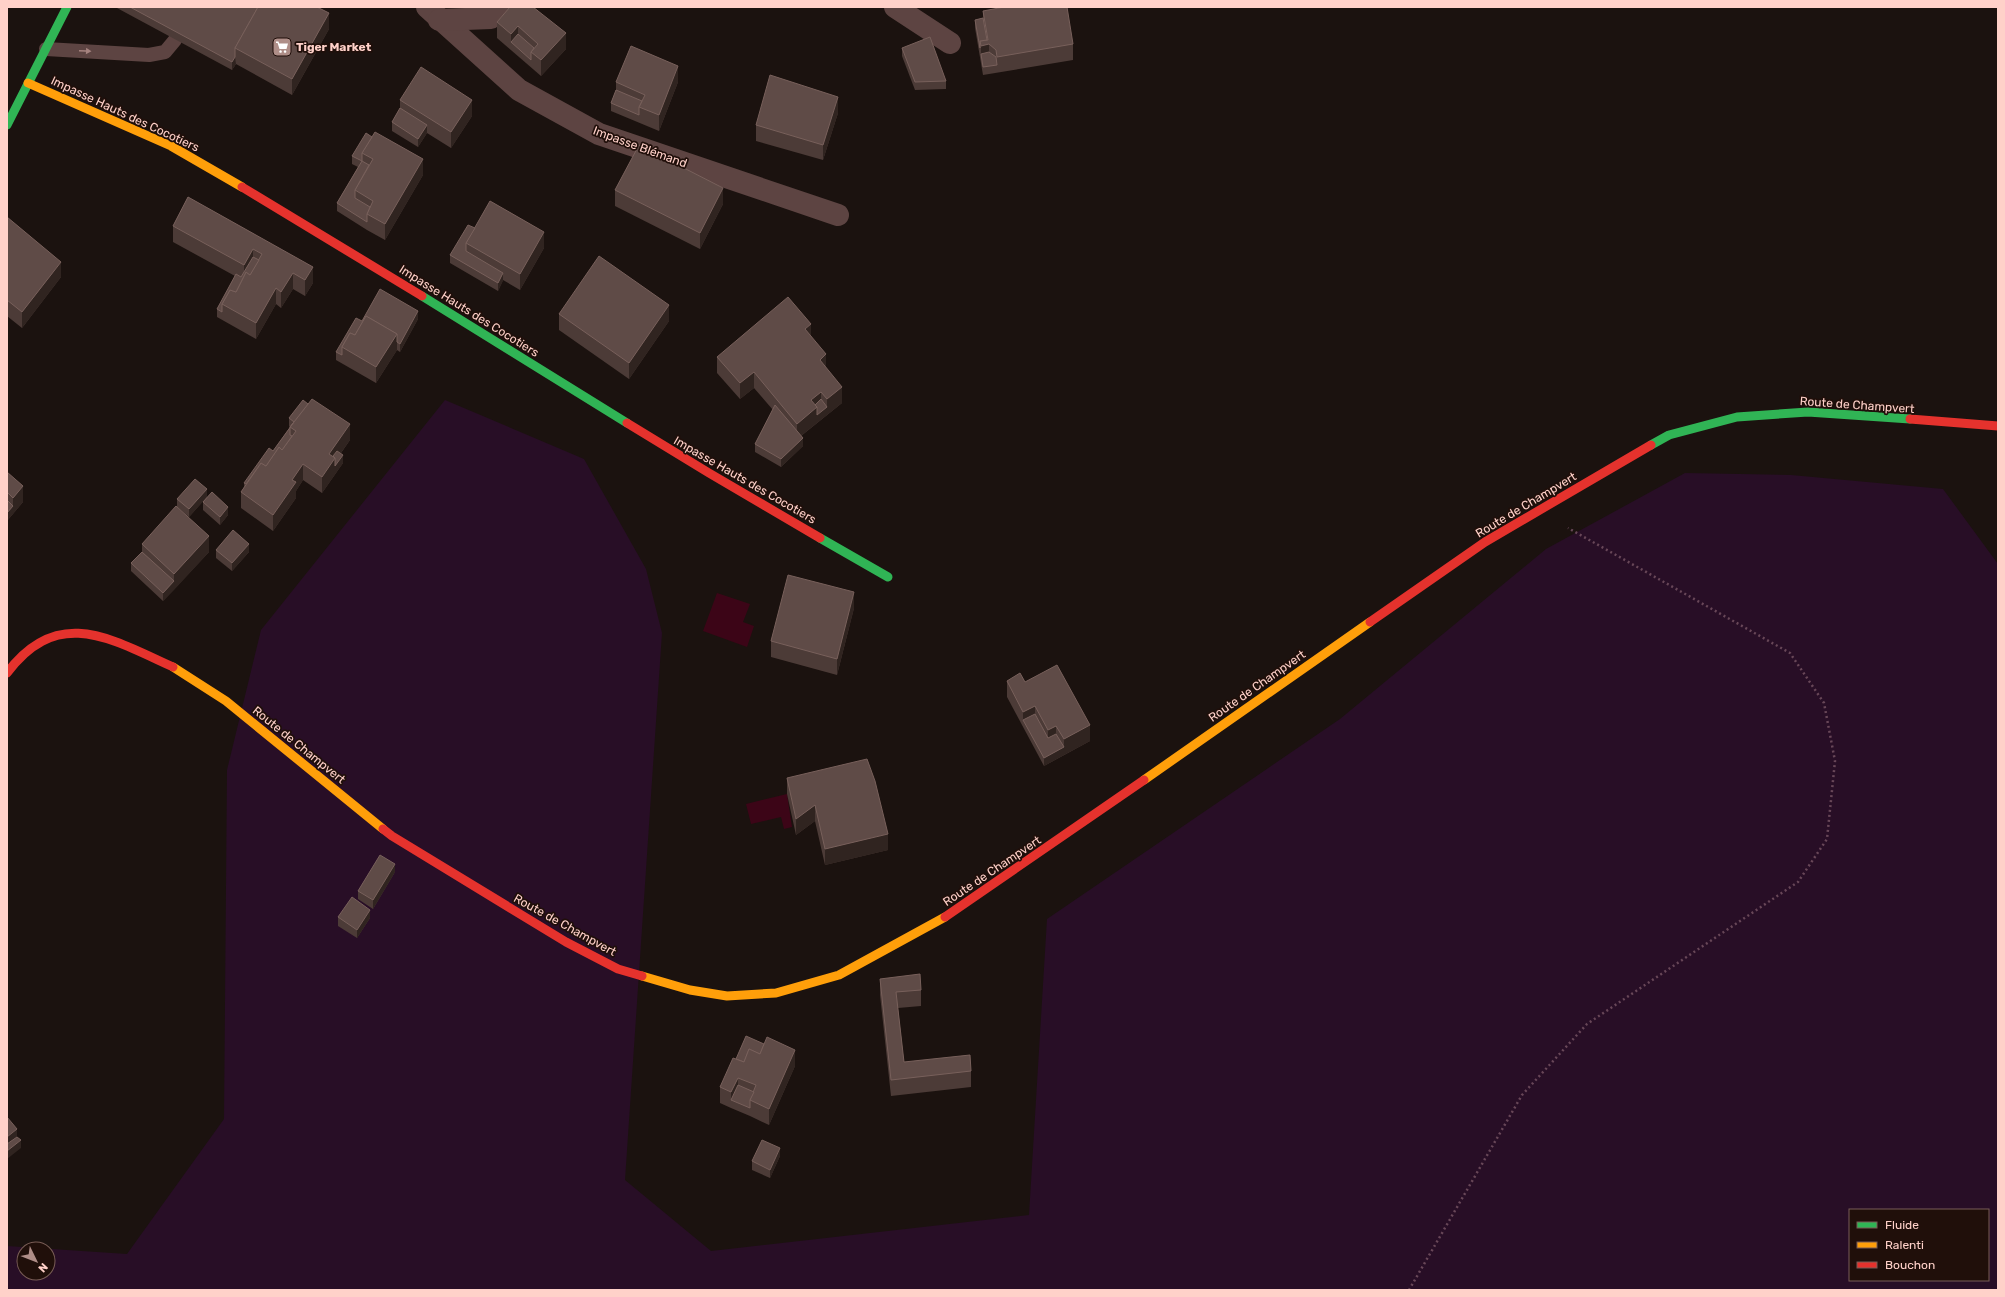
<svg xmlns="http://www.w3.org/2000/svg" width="2005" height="1297" font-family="Rubik,sans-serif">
<rect width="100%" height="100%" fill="#1b120f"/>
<!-- green -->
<path fill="#280e26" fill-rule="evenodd" d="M 445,400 L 584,459 L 646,569 L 662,633 L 625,1180 L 711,1251 L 1029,1215 L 1047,919 L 1340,719 L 1546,549 L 1685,473 L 1791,475 L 1943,489 L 1998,564 L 1998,1290 L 7,1290 L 7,1246 L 127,1254 L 224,1119 L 227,770 L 261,630 ZM 1850,1210 L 1988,1210 L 1988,1280 L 1850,1280 ZM 24,1249 L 48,1249 L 48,1273 L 24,1273 Z"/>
<!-- water -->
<g fill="#3c0517">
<path d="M 717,593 L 750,604 L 743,622 L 754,626 L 747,647 L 703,631 Z"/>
<path d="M 787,794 L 792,827 L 784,829 L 781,817 L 751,824 L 746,804 Z"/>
</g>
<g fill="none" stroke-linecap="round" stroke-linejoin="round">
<!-- path -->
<path stroke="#684758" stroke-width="2.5" stroke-dasharray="2 3" stroke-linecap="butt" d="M 1409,1290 L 1522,1095 L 1587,1024 L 1798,882 L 1827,839 L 1835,761 L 1824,703 L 1790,653 L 1568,528"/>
<!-- lane -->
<path stroke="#5d4442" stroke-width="14" d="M 46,49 L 149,55 L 165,52 L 175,40"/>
<!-- street -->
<g stroke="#5d4442" stroke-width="22">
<path d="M 427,7 L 519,90 L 599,134 L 838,215"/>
<path d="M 895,7 L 950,43"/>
<path d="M 439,20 L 491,18 L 502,7"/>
</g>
<!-- fast -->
<g stroke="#30b455" stroke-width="9">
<path d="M 7,125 L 67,7"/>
<path d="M 422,296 L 627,423"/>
<path d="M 1651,445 L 1669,435 L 1737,417 L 1808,412 L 1910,419"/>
<path d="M 820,538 L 888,577"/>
</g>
<!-- slow -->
<g stroke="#ff9f0a" stroke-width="9">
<path d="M 28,83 L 171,146 L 242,187"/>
<path d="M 173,667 L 226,701 L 383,829"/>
<path d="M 1144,780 L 1370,622"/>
<path d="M 642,976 L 690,990 L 727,996 L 776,993 L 839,975 L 945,917"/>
</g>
<!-- jam -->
<g stroke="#e5322d" stroke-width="9">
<path d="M 242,187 L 422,296"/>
<path d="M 1910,419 L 1998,426"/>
<path d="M 627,423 L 709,473 L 820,538"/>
<path d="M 1370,622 L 1485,542 L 1651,445"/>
<path d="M 7,673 C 58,605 111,639 173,667"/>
<path d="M 383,829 L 392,836 L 566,942 L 618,969 L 642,976"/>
<path d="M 945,917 L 1144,780"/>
</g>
</g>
<!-- wall -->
<g fill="#4c3b37">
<path d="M 117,7 L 317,7 L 329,29 L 292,95 L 236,64 L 232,70 L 117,8 Z"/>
<path d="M 510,7 L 566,49 L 541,76 L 497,38 L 497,22 Z"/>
<path d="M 983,11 L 1073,44 L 1073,60 L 983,75 L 975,28 L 975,20 L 983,18 Z"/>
<path d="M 902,48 L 946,81 L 946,89 L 915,90 L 902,56 Z"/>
<path d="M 616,82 L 678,82 L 659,131 L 611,111 L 611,103 L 616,90 Z"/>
<path d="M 400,100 L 472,116 L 451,148 L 427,133 L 418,147 L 392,131 L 392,122 L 400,108 Z"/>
<path d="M 838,113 L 823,160 L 756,141 L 756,125 Z"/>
<path d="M 372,137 L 423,175 L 385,240 L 367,230 L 337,211 L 337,203 L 358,167 L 352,164 L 352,156 Z"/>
<path d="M 615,190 L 723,204 L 700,249 L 615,206 Z"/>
<path d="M 188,197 L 313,283 L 305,296 L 293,289 L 281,308 L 276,304 L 256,339 L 217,317 L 217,309 L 235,276 L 173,242 L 173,226 Z"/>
<path d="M 7,217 L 61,277 L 22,328 L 7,316 Z"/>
<path d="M 475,228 L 544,248 L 520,290 L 503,280 L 498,291 L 450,263 L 450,255 Z"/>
<path d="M 559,314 L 669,321 L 629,379 L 559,330 Z"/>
<path d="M 418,319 L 400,352 L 397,350 L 376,383 L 336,360 L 336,352 L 362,321 Z"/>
<path d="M 811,336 L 826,368 L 842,403 L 801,436 L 803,446 L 781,467 L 755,452 L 755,444 L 773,410 L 754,388 L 740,399 L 717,373 L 717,357 Z"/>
<path d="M 289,418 L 350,440 L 341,453 L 343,463 L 322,493 L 303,480 L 296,491 L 296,498 L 273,531 L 241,508 L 241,492 L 244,487 L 244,483 L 273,451 L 290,427 L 289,426 Z"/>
<path d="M 7,472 L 23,502 L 7,521 Z"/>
<path d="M 207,497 L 228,515 L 220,525 L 203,510 L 203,502 L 205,499 L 189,517 L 177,507 L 177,499 Z"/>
<path d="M 142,544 L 209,552 L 163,601 L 131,571 L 131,563 L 142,552 Z"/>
<path d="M 216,550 L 249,552 L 232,571 L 216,558 Z"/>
<path d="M 854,608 L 837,675 L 771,657 L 771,641 Z"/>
<path d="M 1007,681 L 1025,682 L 1090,741 L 1044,766 L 1007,697 Z"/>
<path d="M 787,778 L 888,850 L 825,865 L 815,821 L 796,835 L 787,794 Z"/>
<path d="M 395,872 L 373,909 L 358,899 L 358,891 Z"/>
<path d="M 338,917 L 370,918 L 357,938 L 338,926 Z"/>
<path d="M 880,979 L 921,990 L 921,1006 L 898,1008 L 904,1062 L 971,1071 L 971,1087 L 891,1096 L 880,995 Z"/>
<path d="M 736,1059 L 795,1066 L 769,1125 L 750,1116 L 731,1108 L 720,1103 L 720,1087 Z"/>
<path d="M 780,1156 L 770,1178 L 752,1170 L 752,1161 Z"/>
</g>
<!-- shaded-wall -->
<g fill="#302420">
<path d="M 329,13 L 329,29 L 292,95 L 292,79 Z"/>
<path d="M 518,26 L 518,42 L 511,42 L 511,34 Z"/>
<path d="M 566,33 L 566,49 L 541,76 L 541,60 Z"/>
<path d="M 989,44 L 989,60 L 981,54 L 981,62 L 981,46 Z"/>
<path d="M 235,57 L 236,64 L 232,70 L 232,62 Z"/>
<path d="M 678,66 L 678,82 L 659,131 L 659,115 Z"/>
<path d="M 838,97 L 838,113 L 823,160 L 823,145 Z"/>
<path d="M 472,100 L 472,116 L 451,148 L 451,132 Z"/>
<path d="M 427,125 L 427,133 L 418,147 L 418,139 Z"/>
<path d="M 423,159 L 423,175 L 385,240 L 385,224 Z"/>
<path d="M 723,188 L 723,204 L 700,249 L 700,233 Z"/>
<path d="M 544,232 L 544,248 L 520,290 L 520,274 Z"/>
<path d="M 253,249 L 253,265 L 244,281 L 244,265 Z"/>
<path d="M 61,262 L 61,277 L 22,328 L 22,312 Z"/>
<path d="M 313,267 L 313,283 L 305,296 L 305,280 Z"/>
<path d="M 293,273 L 293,289 L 281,308 L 281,292 Z"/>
<path d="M 503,273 L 503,281 L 498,291 L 498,283 Z"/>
<path d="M 276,288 L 276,304 L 256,339 L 256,323 Z"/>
<path d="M 669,305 L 669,321 L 629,379 L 629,363 Z"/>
<path d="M 418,311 L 418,319 L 400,352 L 400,344 Z"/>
<path d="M 811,324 L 811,340 L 805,329 Z"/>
<path d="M 397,334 L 397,350 L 376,383 L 376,367 Z"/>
<path d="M 826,354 L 826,370 L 820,360 Z"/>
<path d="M 754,372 L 754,388 L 740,399 L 740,383 Z"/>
<path d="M 842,387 L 842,403 L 827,415 L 827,399 Z"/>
<path d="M 821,392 L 821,407 L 817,411 L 817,423 L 797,439 L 797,424 L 811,400 Z"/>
<path d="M 827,407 L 827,415 L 817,423 L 817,415 Z"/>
<path d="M 350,424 L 350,440 L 335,461 L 343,455 L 343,463 L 322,493 L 322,477 L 329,454 Z"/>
<path d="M 803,438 L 803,446 L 781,467 L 781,459 Z"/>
<path d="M 303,464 L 303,480 L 296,491 L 296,498 L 273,531 L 273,515 L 292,480 Z"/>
<path d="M 23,486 L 23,502 L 7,521 L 7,513 L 13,506 L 13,498 Z"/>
<path d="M 207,489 L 207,497 L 189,517 L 189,509 Z"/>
<path d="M 228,507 L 228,515 L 220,525 L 220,517 Z"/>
<path d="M 209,536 L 209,552 L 174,590 L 174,574 Z"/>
<path d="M 249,544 L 249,552 L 232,571 L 232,563 Z"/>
<path d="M 174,581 L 174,590 L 163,601 L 163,593 Z"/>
<path d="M 854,592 L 854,608 L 837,675 L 837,659 Z"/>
<path d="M 1035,706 L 1035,722 L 1023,720 L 1023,712 Z"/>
<path d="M 1090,725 L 1090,741 L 1064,755 L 1064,739 Z"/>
<path d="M 1056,726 L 1056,742 L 1048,746 L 1048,730 Z"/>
<path d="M 1064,747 L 1064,755 L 1044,766 L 1044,758 Z"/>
<path d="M 815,805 L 815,821 L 796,835 L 796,819 Z"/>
<path d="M 888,834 L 888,850 L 825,865 L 825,849 Z"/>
<path d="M 395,864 L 395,872 L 373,909 L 373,900 Z"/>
<path d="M 370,910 L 370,918 L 357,938 L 357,930 Z"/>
<path d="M 8,989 L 8,1005 L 7,1006 L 7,990 Z"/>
<path d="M 795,1050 L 795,1066 L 769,1125 L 769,1109 Z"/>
<path d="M 738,1078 L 738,1093 L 731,1100 L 731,1092 Z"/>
<path d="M 17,1129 L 17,1143 L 21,1140 L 21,1148 L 7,1159 L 7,1137 Z"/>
<path d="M 780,1148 L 780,1156 L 770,1178 L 770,1170 Z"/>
</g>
<!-- building -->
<g fill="#5f4b47" stroke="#78605b">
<path d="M 130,7 L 258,7 L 235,48 L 235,57 L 232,62 Z"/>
<path d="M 258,7 L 317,7 L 329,13 L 292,79 L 235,48 Z"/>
<path d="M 510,7 L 533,7 L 566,33 L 541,60 L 531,52 L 538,44 L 518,26 L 511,34 L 497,22 Z"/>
<path d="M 1004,7 L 1067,7 L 1073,44 L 997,57 L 996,50 L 989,44 L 981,46 L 980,41 L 988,40 L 983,11 Z"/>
<path d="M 983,18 L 987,40 L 980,41 L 980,48 L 975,20 Z"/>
<path d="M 518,34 L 534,48 L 531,52 L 531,60 L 511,42 Z"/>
<path d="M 930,37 L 946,81 L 915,82 L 902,48 Z"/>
<path d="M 631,46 L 678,66 L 659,115 L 639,107 L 645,95 L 616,82 Z"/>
<path d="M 989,52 L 996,57 L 997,65 L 983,67 L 981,54 Z"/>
<path d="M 421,67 L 472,100 L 451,132 L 400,100 Z"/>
<path d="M 770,75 L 838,97 L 823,145 L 756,125 Z"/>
<path d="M 616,90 L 642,101 L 639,107 L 639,115 L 611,103 Z"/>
<path d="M 400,108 L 427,125 L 418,139 L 392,122 Z"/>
<path d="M 375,132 L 423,159 L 385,224 L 367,214 L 373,201 L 355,190 L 373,159 L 362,153 Z"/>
<path d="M 366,133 L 372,137 L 362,153 L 362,161 L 352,156 Z"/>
<path d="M 639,145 L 723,188 L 700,233 L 615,190 Z"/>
<path d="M 362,161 L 369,165 L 355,190 L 355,198 L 370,207 L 367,214 L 367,222 L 337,203 Z"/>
<path d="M 188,197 L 313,267 L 305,280 L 293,273 L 281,292 L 276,288 L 256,323 L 222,304 L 230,290 L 236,292 L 246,272 L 250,275 L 262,254 L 253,249 L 244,265 L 173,226 Z"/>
<path d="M 490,201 L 544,232 L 520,274 L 466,243 Z"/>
<path d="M 7,217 L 61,262 L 22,312 L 7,300 Z"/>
<path d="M 468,225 L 475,228 L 466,243 L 466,251 L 503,273 L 498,283 L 450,255 Z"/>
<path d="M 599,256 L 669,305 L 629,363 L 559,314 Z"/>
<path d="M 253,257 L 259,260 L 250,275 L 246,272 L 236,292 L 230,290 L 222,304 L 222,312 L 217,309 L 236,274 L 241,277 Z"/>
<path d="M 380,289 L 418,311 L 400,344 L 397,342 L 397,334 L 366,316 L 355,335 L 350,333 L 342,347 L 342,355 L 336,352 L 356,318 L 362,321 Z"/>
<path d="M 788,297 L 811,324 L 805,329 L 826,354 L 820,360 L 842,387 L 827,399 L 821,392 L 811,400 L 817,407 L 797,424 L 754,372 L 740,383 L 717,357 Z"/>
<path d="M 366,316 L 397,334 L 376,367 L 342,347 L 350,333 L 355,335 Z"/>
<path d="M 312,399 L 350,424 L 329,454 L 335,458 L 322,477 L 303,464 L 292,480 L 296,482 L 273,515 L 241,492 L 261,463 L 266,466 L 279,447 L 282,450 L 296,431 L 290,427 Z"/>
<path d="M 821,399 L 827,407 L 817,415 L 817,407 L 815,405 Z"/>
<path d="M 303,400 L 308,404 L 290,427 L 290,435 L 292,436 L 282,450 L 279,447 L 266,466 L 261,463 L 246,484 L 244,483 L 269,448 L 273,451 L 294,422 L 289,418 Z"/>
<path d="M 775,405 L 803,438 L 781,459 L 755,444 Z"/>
<path d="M 337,451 L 343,455 L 335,466 L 335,458 L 333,456 Z"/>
<path d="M 7,472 L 23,486 L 13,498 L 7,492 Z"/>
<path d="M 195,479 L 207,489 L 189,509 L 177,499 Z"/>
<path d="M 212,492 L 228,507 L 220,517 L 203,502 Z"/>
<path d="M 7,500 L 13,506 L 7,513 Z"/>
<path d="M 176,506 L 209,536 L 174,574 L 142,544 Z"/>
<path d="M 233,530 L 249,544 L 232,563 L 216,550 Z"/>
<path d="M 142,552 L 174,581 L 163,593 L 131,563 Z"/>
<path d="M 788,575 L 854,592 L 837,659 L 771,641 Z"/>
<path d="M 1057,665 L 1090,725 L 1064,739 L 1056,726 L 1048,730 L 1035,706 L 1023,712 L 1007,681 L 1020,673 L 1025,682 Z"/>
<path d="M 1035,714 L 1048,738 L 1056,734 L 1064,747 L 1044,758 L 1023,720 Z"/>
<path d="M 867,759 L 875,781 L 888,834 L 825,849 L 815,805 L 796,819 L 787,778 Z"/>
<path d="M 380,855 L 395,864 L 373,900 L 358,891 Z"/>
<path d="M 352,897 L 370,910 L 357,930 L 338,917 Z"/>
<path d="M 920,974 L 921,990 L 896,992 L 904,1062 L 970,1055 L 971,1071 L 891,1080 L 880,979 Z"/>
<path d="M 746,1036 L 764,1044 L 760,1054 L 749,1049 L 744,1062 L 736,1059 Z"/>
<path d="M 767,1037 L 795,1050 L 769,1109 L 750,1100 L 756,1085 L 738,1078 L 731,1092 L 720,1087 L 733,1058 L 744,1062 L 749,1049 L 760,1054 Z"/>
<path d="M 738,1085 L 754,1092 L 750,1100 L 750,1108 L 731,1100 Z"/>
<path d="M 7,1117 L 17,1129 L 7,1137 Z"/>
<path d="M 17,1137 L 21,1140 L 7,1151 L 7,1144 Z"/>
<path d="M 762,1140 L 780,1148 L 770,1170 L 752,1161 Z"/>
</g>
<!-- one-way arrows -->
<defs><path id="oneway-solid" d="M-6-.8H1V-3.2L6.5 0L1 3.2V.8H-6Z"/></defs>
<use fill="#a6837f" href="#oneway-solid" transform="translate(85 51) rotate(3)"/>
<!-- icons -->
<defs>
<g id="supermarket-square" transform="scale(1)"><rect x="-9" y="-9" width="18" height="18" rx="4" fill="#af8e88" stroke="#200f0a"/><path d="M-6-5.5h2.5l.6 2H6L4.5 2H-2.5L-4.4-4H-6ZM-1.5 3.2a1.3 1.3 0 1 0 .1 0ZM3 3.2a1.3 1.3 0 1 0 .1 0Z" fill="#fff"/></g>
</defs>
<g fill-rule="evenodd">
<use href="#supermarket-square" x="282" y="47"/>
</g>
<g text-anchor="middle" stroke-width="3.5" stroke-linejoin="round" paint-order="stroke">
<!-- poi labels -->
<g font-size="12" font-weight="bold" fill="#ffd1c9" stroke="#200f0a" text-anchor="start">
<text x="296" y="51">Tiger Market</text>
</g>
<!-- street labels -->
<g font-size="12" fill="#ffd1c9" stroke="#200f0a">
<text transform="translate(125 114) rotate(25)" y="4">Impasse Hauts des Cocotiers</text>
<text transform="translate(640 147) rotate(20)" y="4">Impasse Blémand</text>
<text transform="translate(469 311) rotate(32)" y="4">Impasse Hauts des Cocotiers</text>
<text transform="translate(1857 405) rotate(4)" y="4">Route de Champvert</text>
<text transform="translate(745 480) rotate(30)" y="4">Impasse Hauts des Cocotiers</text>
<text transform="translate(1526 505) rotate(-31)" y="4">Route de Champvert</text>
<text transform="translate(1257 686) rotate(-35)" y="4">Route de Champvert</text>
<text transform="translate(299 745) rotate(39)" y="4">Route de Champvert</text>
<text transform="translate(992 871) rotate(-34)" y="4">Route de Champvert</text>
<text transform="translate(565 925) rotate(29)" y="4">Route de Champvert</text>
</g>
</g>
<!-- border -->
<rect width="2005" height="1297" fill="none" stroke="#ffd1c9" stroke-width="16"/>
<!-- legend -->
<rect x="1849" y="1209" width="140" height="72" fill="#200f0a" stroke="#795d56"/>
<rect x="1857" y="1222" width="20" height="6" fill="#30b455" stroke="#795d56"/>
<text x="1885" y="1229" font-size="12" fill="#ffd1c9">Fluide</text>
<rect x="1857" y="1242" width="20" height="6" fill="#ff9f0a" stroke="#795d56"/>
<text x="1885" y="1249" font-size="12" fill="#ffd1c9">Ralenti</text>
<rect x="1857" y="1262" width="20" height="6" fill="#e5322d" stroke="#795d56"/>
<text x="1885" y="1269" font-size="12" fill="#ffd1c9">Bouchon</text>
<!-- north arrow -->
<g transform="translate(36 1261) rotate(133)"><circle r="19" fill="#200f0a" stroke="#795d56"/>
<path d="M0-3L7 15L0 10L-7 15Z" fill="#af8e88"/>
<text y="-6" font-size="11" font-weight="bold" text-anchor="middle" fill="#ffd1c9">N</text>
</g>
</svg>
